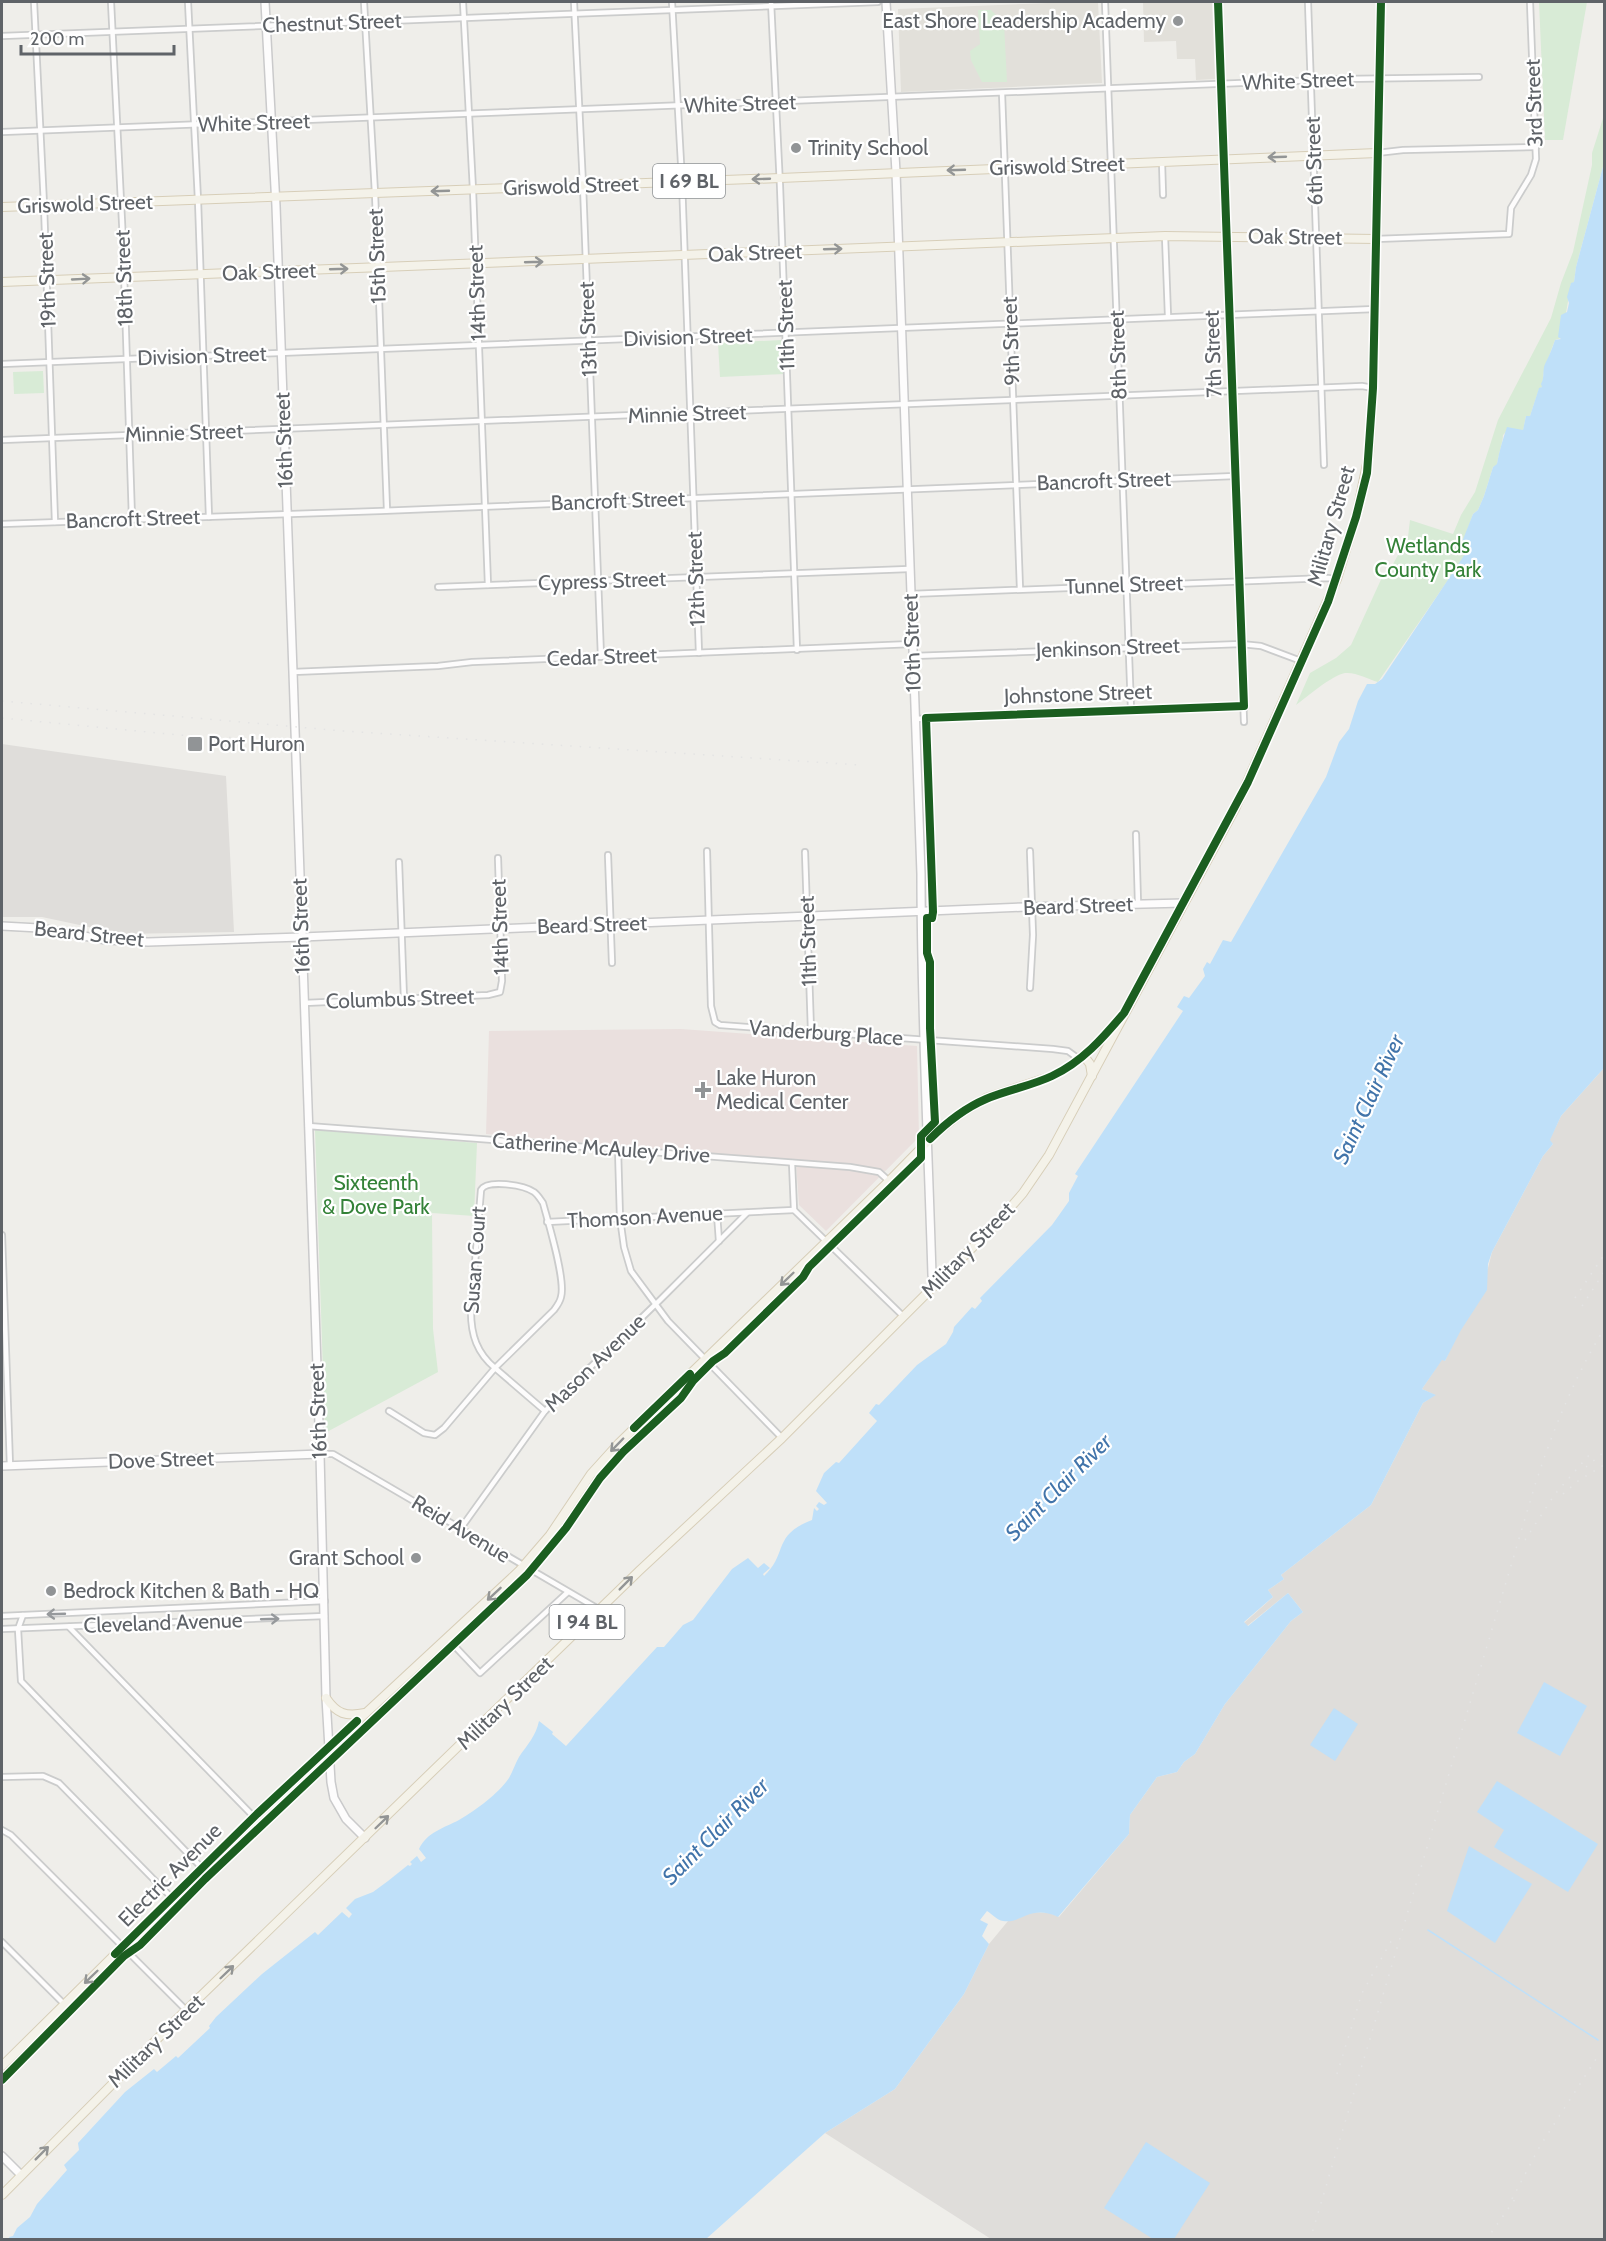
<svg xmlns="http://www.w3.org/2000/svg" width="1606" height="2241" font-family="Cabin,sans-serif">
<rect width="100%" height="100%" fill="#efeeea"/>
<!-- industrial -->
<g fill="#dfddda">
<path d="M 2,744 L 226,776 L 234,932 L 122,934 L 42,917 L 2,917 Z"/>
<path d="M 1604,1068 L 1604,2239 L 991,2239 L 825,2133 L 895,2089 L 964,1994 L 989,1944 L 1008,1921 L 1033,1912 L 1050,1913 L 1059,1917 L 1129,1834 L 1130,1815 L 1157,1777 L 1177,1772 L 1184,1762 L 1195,1754 L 1225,1704 L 1291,1621 L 1303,1612 L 1288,1593 L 1247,1626 L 1244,1623 L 1273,1597 L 1268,1590 L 1284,1579 L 1281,1575 L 1371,1505 L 1423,1403 L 1435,1395 L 1422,1389 L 1442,1359 L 1445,1361 L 1488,1268 L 1492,1252 L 1543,1156 L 1553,1144 L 1549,1141 L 1561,1116 Z"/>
</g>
<!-- education -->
<g fill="#e2e0da">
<path d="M 1073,2 L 1098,2 L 1102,83 L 901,92 L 898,9 Z"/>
<path d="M 1143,2 L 1212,2 L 1215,79 L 1196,80 L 1195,59 L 1177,59 L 1176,41 L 1144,42 Z"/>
</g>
<!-- medical -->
<path fill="#eae0de" d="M 681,1029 L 917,1046 L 919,1137 L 826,1231 L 799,1205 L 796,1162 L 486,1134 L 489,1031 Z"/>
<!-- green -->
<g fill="#d8ebd6">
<path d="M 1539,2 L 1587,2 L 1563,140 L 1545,140 Z"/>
<path d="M 978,10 L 991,10 L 1004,23 L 1007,82 L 982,82 L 971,60 L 970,51 L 980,44 Z"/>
<path d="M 1604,115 L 1604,163 L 1576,267 L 1574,282 L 1571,284 C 1568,302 1565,319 1561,338 L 1555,340 L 1544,370 L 1542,387 L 1539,389 L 1530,416 L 1526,416 L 1523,431 L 1506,432 L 1503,435 C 1503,442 1498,456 1497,465 L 1493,467 L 1484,496 L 1478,510 L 1473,514 L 1463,542 L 1470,548 L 1378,682 C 1368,679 1356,672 1345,673 C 1331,676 1308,696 1296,705 L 1310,673 L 1336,658 L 1351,645 L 1384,573 L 1388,573 L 1408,537 L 1410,520 L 1453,534 L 1461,515 L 1475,492 L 1498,420 L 1551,318 L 1561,283 L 1573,252 L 1592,165 L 1592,153 Z"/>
<path d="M 782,340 L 784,374 L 720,377 L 718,343 Z"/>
<path d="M 43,371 L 44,393 L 14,394 L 13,372 Z"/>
<path d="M 315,1130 L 477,1143 L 474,1216 L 432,1213 L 433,1329 L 438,1372 L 325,1433 Z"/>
</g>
<!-- water -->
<g fill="#bfe0f9">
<path d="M 1604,163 L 1604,1068 L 1561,1116 L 1550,1140 L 1553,1144 L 1543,1156 L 1492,1252 L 1488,1264 L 1487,1290 L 1461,1330 L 1445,1361 L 1442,1360 L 1422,1389 L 1436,1395 L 1423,1403 L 1371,1505 L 1281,1575 L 1284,1579 L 1268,1590 L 1273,1597 L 1244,1622 L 1248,1626 L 1288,1593 L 1303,1612 L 1291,1621 L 1225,1704 L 1195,1754 L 1184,1762 L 1177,1772 L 1157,1777 L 1130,1815 L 1129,1834 L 1058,1917 C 1030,1904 1022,1924 1003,1921 C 997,1920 992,1914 987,1911 L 980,1920 L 988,1924 L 982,1936 L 989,1944 L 964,1994 L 895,2089 L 825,2133 L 706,2239 L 10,2239 L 9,2237 L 13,2236 L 17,2228 L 30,2217 L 37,2204 L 67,2170 L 64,2165 L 79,2150 L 78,2143 L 125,2092 L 154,2069 L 157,2072 L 176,2056 L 178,2058 L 210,2028 L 209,2026 L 216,2017 L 262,1974 L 315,1932 L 318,1935 L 342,1912 L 349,1918 L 352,1914 L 346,1908 L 355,1899 L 373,1892 L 388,1881 L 408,1865 L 410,1866 L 412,1864 L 410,1862 L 417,1856 L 421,1862 L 426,1858 L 419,1849 C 427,1832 444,1828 459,1820 C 476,1810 498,1794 509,1778 C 513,1771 515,1764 519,1757 C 527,1745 536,1736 539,1721 L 553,1732 L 552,1734 L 566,1746 L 657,1647 L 664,1647 L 683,1625 L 693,1620 L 732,1569 L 748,1558 L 758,1568 L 764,1563 L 770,1568 L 763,1574 L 764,1576 C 788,1554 772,1535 812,1520 L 814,1508 L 817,1511 L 819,1509 L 816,1506 L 819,1502 L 824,1505 L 827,1503 L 816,1491 L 824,1473 L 836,1462 L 839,1463 L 877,1421 L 869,1413 L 876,1404 L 879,1405 L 917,1365 L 946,1344 L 953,1332 L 954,1327 L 972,1307 L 975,1309 L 982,1301 L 980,1298 L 1052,1225 L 1069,1201 L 1069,1193 L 1078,1176 L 1075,1174 L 1183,1011 L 1177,1007 L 1184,996 L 1189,998 L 1205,976 L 1203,969 L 1207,962 L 1210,964 L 1223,940 L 1231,942 L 1326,777 L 1339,742 L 1349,729 L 1358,701 L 1367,684 L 1375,684 L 1382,679 L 1469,548 L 1462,542 L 1473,514 L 1478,510 L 1484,496 L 1493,467 L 1497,464 C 1499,451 1503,439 1507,427 L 1523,430 L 1526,416 L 1530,416 L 1539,388 L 1542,387 L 1541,384 C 1545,377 1542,371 1545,364 C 1549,356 1552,349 1555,340 L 1561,339 L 1558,337 L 1561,315 L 1567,312 L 1569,303 L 1567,297 L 1571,283 L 1574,282 L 1576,267 Z"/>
<path d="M 1544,1682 L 1587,1706 L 1560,1756 L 1517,1733 Z"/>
<path d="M 1334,1708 L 1358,1724 L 1335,1761 L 1310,1745 Z"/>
<path d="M 1497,1781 L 1598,1844 L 1568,1892 L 1494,1847 L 1504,1830 L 1477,1812 Z"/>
<path d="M 1469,1846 L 1532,1884 L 1495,1943 L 1447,1911 Z"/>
<path d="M 1146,2142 L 1210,2183 L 1174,2239 L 1153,2239 L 1104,2208 Z"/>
</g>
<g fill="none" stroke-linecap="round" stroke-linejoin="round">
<!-- stream -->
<path stroke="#bfe0f9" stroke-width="1.5" d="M 1428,1930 L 1598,2040"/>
<!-- street casing -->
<g stroke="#cbcccc" stroke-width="8">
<g id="street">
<path d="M 34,2 L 44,205 L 55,522"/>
<path d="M 111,2 L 123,242 L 132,519"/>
<path d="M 188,2 L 198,200 L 209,517"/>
<path d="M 364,2 L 375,193 L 387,510"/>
<path d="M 463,2 L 473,190 L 488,585"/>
<path d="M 574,2 L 583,185 L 601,657"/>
<path d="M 672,2 L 682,181 L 699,653"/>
<path d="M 771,2 L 780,186 L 797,650"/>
<path d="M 1105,2 L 1131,709"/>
<path d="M 1218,2 L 1244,722"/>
<path d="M 1308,2 L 1324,465"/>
<path d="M 2,36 L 878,2"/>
<path d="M 1002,93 L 1020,589"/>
<path d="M 2,132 L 1343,79 L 1479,77"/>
<path d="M 1377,153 L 1403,150 L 1536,147"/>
<path d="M 1162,162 L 1163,195"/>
<path d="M 1165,236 L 1168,316"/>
<path d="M 1376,239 L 1509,234 L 1511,208 L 1531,175 L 1536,159 L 1530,2"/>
<path d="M 2,364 L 1375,309"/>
<path d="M 2,440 L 1362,386 L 1373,388"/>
<path d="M 2,524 L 380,511 L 1235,476"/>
<path d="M 438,587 L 909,569"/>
<path d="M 910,594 L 1328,578 L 1337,579"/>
<path d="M 913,656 L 1241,644 L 1261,646 L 1301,661"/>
<path d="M 293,672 L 438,666 L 472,662 L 912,644"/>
<path d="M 915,719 L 1244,706"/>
<path d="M 1136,834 L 1138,903"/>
<path d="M 707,851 L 711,1006 L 715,1022 L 720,1025 L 1053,1049 L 1068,1051 L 1079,1059"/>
<path d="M 805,852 L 811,1031"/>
<path d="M 608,855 L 612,963"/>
<path d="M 399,862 L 404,999"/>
<path d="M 1030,988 L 1033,935 L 1030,851"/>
<path d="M 304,1003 L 488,995 L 500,992 L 502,981 L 498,858"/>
<path d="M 308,1126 L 850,1167 L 879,1172 L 889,1181"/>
<path d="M 618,1149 L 620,1218 L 624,1247 L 631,1271 L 668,1321 L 782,1438"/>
<path d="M 792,1163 L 794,1210"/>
<path d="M 794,1210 L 903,1316"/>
<path d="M 717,1214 L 719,1241"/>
<path d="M 547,1222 L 794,1210"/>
<path d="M 2,1235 L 10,1466"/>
<path d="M 389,1411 L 424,1433 L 435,1435 L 444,1428 L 495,1368 L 554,1310 C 557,1306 560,1302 561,1297 C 566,1280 548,1222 543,1203 C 540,1199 538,1195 534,1192 C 524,1185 487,1179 481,1190 L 471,1312 C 471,1335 477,1353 495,1368 L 545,1411"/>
<path d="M 320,1454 L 333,1454 L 600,1610"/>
<path d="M 461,1528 L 545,1411 L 660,1300 L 747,1213"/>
<path d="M 23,1615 L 18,1629 L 21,1681 L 202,1868"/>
<path d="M 2,1616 L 325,1601"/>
<path d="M 69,1627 L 254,1817"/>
<path d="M 2,1629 L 325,1616"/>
<path d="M 447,1638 L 480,1673 L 568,1592"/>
<path d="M 2,1777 L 43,1776 L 59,1783 L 172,1898"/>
<path d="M 2,1830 L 11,1835 L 187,2011"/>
<path d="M 2,1942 L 64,2004"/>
</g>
</g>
<!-- secondary casing -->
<g stroke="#cacacb" stroke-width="10">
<g id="secondary">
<path d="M 265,2 L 276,206 L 293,672 L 320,1454 L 326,1698 L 331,1782 L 334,1798 L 346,1819 L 365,1838"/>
<path d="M 886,2 L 896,172 L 921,874 C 921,1008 928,1142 932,1275 L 935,1285"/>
<path d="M 2,926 L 39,928 L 106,940 L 148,942 L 302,937 L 1025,907 L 1184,903"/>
<path d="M 2,1466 L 320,1454"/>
<path d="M 2,2156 L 21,2175"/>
</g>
</g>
<!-- primary casing -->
<g stroke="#d7ceb8" stroke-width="10">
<g id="primary">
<path d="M 2,207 L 780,178 L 1377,153"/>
<path d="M 2,282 L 1165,236 L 1376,239"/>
<path d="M 1084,1056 L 1090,1064 L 1092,1076"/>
<path d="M 326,1698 C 337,1714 346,1717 365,1713"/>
<path d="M 2,2066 L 257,1814 L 519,1571 L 550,1535 L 591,1474 L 619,1443 L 889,1181 L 936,1133 L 961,1113 L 986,1098 L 1052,1076 L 1067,1068 L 1100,1042 L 1116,1023"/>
<path d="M 2,2195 L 174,2022 L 640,1570 L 782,1438 L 996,1224 L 1023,1193 L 1049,1155 L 1235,809 L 1337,579 L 1356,517 L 1369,454 L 1373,388 L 1381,2"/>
</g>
</g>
<!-- street -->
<use href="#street" stroke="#fdfcfc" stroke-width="4.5"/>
<!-- secondary -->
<use href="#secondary" stroke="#fdfcfc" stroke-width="7"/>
<!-- primary -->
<use href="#primary" stroke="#f4f2e9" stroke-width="8"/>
<!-- rail -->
<g stroke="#e4e4e4" stroke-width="1.5" stroke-dasharray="1.5 8" stroke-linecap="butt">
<path d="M 2,701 L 343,731 L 860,765"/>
<path d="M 2,718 L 179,735 L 241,738"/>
<path d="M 1575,1298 L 1604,1255"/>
<path d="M 1582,1306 L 1604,1272"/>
<path d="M 1586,1467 L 1604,1452"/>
<path d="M 1563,1494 L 1578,1481 L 1604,1465"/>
<path d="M 1525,1540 L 1555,1494 L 1590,1454"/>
<path d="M 1337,2074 L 1362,1993 L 1394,1936"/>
<path d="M 1512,2199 L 1540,2146 L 1596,2059"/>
<path d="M 1310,2240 L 1535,1485 C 1553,1430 1574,1378 1604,1329"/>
<path d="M 1486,2240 L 1518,2195"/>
</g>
<!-- cycleway casing -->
<g stroke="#fff" stroke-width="11">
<g id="cycleway">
<path d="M 930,1139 C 946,1123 965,1108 986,1099 C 1007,1090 1031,1086 1052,1076 C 1082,1062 1103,1038 1124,1013 L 1248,782 L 1328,602 L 1356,517 L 1367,473 L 1373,388 L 1381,2"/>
<path d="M 634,1428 L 690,1374"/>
<path d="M 115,1954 L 257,1814 L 357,1721"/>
<path d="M 2,2080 L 124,1956 L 140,1945 L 205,1879 L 527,1575 L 566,1528 L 600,1478 L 623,1452 L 681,1398 L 693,1381 L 713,1361 L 725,1353 L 803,1277 L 809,1267 L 921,1158 L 921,1136 L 935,1122 L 930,1028 L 930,962 L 927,953 L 927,918 L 932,918 L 933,912 L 926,718 L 1244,706 L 1218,2"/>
</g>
</g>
<!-- cycleway -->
<use href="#cycleway" stroke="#1b5e20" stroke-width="8"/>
</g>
<!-- one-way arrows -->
<defs><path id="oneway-shaft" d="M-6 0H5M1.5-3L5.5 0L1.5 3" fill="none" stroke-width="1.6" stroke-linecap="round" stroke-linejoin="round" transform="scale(1.5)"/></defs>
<g stroke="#939595">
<use href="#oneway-shaft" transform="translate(1277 157) rotate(178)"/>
<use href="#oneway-shaft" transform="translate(956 170) rotate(178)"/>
<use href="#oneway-shaft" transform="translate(761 179) rotate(178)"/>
<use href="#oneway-shaft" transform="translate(440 191) rotate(178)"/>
<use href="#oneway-shaft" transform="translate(833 249) rotate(-2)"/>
<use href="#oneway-shaft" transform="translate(534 262) rotate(-2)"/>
<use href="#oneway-shaft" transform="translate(339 269) rotate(-2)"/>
<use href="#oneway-shaft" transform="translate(81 279) rotate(-3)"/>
<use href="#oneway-shaft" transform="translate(787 1279) rotate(136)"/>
<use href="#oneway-shaft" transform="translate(617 1445) rotate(134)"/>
<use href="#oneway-shaft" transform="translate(626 1583) rotate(-45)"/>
<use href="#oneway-shaft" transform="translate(494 1594) rotate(137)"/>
<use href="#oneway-shaft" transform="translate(382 1822) rotate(-44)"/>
<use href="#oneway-shaft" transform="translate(227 1972) rotate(-44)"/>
<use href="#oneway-shaft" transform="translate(91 1977) rotate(136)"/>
<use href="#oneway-shaft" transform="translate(42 2153) rotate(-45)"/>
</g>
<g stroke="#96999c">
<use href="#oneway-shaft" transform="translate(56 1614) rotate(178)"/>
<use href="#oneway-shaft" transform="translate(270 1619) rotate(-2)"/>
</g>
<!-- markers -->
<g fill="#919496" stroke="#fff" stroke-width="2">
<circle cx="1178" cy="21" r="6"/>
<circle cx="796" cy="148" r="6"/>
<rect x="187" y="736" width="16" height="16" rx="3"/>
<path d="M700 1081h6v6h6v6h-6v6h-6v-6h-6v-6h6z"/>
<circle cx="416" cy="1558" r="6"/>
<circle cx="51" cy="1591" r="6"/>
</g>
<g text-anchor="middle" stroke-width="4.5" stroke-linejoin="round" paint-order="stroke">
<!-- shield labels -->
<g fill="#fff" stroke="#8f9295" stroke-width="1.5">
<rect x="653" y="164" width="72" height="34" rx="4.5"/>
<rect x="549.5" y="1605" width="75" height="34" rx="4.5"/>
</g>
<g font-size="20" font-weight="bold" fill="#5f6368">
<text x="689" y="188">I 69 BL</text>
<text x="587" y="1629">I 94 BL</text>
</g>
<!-- poi labels -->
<g font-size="21" fill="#5f6368" stroke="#fff" text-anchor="start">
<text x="1166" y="28" text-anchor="end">East Shore Leadership Academy</text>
<text x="808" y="155">Trinity School</text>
<text x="208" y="751">Port Huron</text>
<text x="716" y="1085">Lake Huron<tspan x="716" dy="24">Medical Center</tspan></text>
<text x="404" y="1565" text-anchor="end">Grant School</text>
<text x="63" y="1598">Bedrock Kitchen &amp; Bath - HQ</text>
</g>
<!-- street labels -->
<g font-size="21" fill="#5f6368" stroke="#fff">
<text transform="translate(332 23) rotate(-2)" y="7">Chestnut Street</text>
<text transform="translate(1298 81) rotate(-2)" y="7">White Street</text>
<text transform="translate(1534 103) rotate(-92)" y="7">3rd Street</text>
<text transform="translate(740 104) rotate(-2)" y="7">White Street</text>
<text transform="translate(254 123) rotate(-2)" y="7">White Street</text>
<text transform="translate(1314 161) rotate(-92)" y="7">6th Street</text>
<text transform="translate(1057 166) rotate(-2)" y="7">Griswold Street</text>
<text transform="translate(571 186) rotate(-2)" y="7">Griswold Street</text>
<text transform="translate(85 204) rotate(-2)" y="7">Griswold Street</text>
<text transform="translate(1295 237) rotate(1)" y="7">Oak Street</text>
<text transform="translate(755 253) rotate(-2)" y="7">Oak Street</text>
<text transform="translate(377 256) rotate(-92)" y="7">15th Street</text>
<text transform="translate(269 272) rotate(-2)" y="7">Oak Street</text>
<text transform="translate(124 278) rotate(-92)" y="7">18th Street</text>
<text transform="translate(47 280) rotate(-92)" y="7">19th Street</text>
<text transform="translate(477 293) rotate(-92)" y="7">14th Street</text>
<text transform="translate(786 325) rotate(-92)" y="7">11th Street</text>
<text transform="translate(588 329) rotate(-92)" y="7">13th Street</text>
<text transform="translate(688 337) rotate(-2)" y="7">Division Street</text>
<text transform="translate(1011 341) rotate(-92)" y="7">9th Street</text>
<text transform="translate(1213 354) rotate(-92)" y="7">7th Street</text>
<text transform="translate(1118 355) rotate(-92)" y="7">8th Street</text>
<text transform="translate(202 356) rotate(-2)" y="7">Division Street</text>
<text transform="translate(687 414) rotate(-2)" y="7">Minnie Street</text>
<text transform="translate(184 433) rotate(-2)" y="7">Minnie Street</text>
<text transform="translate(284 440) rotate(-92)" y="7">16th Street</text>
<text transform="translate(1104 481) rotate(-2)" y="7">Bancroft Street</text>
<text transform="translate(618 501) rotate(-2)" y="7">Bancroft Street</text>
<text transform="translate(133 519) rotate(-2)" y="7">Bancroft Street</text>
<text transform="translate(1331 526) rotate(-74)" y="7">Military Street</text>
<text transform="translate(696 579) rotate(-92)" y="7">12th Street</text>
<text transform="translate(602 581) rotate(-2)" y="7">Cypress Street</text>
<text transform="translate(1124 585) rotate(-2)" y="7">Tunnel Street</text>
<text transform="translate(912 643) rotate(-92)" y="7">10th Street</text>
<text transform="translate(1108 648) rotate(-2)" y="7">Jenkinson Street</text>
<text transform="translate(602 657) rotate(-2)" y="7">Cedar Street</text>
<text transform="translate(1078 694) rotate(-2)" y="7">Johnstone Street</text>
<text transform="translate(1078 906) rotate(-2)" y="7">Beard Street</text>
<text transform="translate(592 925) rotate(-2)" y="7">Beard Street</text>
<text transform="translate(301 926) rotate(-92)" y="7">16th Street</text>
<text transform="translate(500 927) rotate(-92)" y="7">14th Street</text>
<text transform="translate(89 934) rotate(6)" y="7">Beard Street</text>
<text transform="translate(808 941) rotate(-92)" y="7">11th Street</text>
<text transform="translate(400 999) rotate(-2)" y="7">Columbus Street</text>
<text transform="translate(826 1033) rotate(4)" y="7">Vanderburg Place</text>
<text transform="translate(601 1148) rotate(4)" y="7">Catherine McAuley Drive</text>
<text transform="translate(645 1217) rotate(-3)" y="7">Thomson Avenue</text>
<text transform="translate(968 1250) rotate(-46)" y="7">Military Street</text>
<text transform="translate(475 1260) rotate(-86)" y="7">Susan Court</text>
<text transform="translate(595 1363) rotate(-44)" y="7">Mason Avenue</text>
<text transform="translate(318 1411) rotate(-92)" y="7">16th Street</text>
<text transform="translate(161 1460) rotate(-2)" y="7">Dove Street</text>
<text transform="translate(461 1529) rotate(31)" y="7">Reid Avenue</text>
<text transform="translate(163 1623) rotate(-2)" y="7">Cleveland Avenue</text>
<text transform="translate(505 1703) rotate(-44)" y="7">Military Street</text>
<text transform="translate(170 1875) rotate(-45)" y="7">Electric Avenue</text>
<text transform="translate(156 2041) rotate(-44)" y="7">Military Street</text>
</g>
<!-- park labels -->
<g font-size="21" fill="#348238" stroke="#fff">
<text x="1428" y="553">Wetlands<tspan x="1428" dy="24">County Park</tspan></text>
<text x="376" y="1190">Sixteenth<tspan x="376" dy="24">&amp; Dove Park</tspan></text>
</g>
<!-- water labels -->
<g font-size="22" font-style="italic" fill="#4174aa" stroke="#fff">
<text transform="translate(1368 1099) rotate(-65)" y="8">Saint Clair River</text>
<text transform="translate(1058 1487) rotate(-45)" y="8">Saint Clair River</text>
<text transform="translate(715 1831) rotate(-45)" y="8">Saint Clair River</text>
</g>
</g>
<!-- border -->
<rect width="1606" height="2241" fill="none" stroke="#5f6368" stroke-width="6"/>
<!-- scale -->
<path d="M21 45v9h153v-9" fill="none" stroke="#5f6368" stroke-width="3"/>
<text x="30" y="45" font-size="18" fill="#5f6368" stroke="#ffffff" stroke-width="4.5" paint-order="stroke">200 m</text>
</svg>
